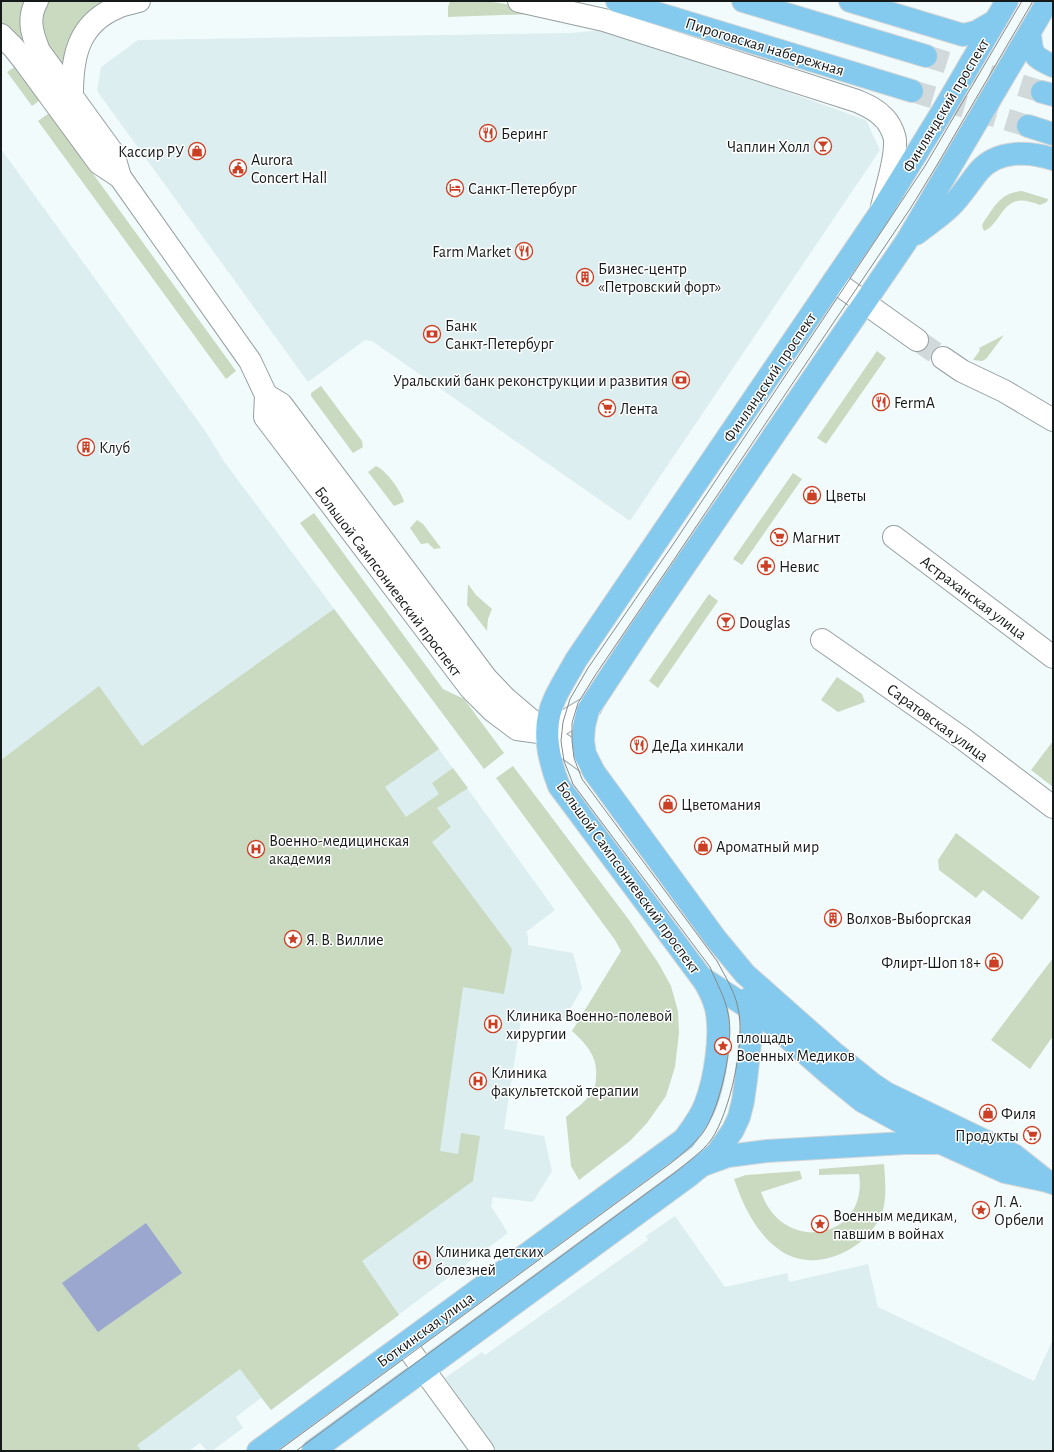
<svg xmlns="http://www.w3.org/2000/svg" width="1054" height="1452" font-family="'Alegreya Sans',sans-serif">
<rect width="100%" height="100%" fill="#f2fbfc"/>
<!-- built -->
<g fill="#dceef0">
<path d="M 612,29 L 866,120 L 880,150 L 630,521 L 372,341 L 365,340 L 308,382 L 97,91 L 101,67 L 138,40 L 571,33 Z"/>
<path d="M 1,149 L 206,432 L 223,460 L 439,749 L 555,910 L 526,932 L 528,936 L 528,945 L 573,953 L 582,988 L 564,1020 L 522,1013 L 504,1129 L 544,1136 L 552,1171 L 533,1202 L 493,1197 L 491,1206 L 508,1233 L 271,1410 L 261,1398 L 236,1417 L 243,1428 L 212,1451 L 207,1451 L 200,1443 L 189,1451 L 1,1451 Z"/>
<path d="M 675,1216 L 725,1287 L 787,1273 L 789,1282 L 868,1264 L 878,1307 L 1034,1381 L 1053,1339 L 1053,1451 L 496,1451 L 445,1378 L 482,1352 L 485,1355 L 648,1240 L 646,1236 Z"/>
</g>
<!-- green -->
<g fill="#cadac1">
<path d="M 1,1 L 26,1 L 31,53 L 9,29 L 1,23 Z"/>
<path d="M 47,1 L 112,1 L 63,66 L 43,41 L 40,17 Z"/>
<path d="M 450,1 C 478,1 510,0 534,14 L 448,17 L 448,7 Z"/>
<path d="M 16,66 L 40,100 L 32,106 L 7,72 Z"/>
<path d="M 49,113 L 236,371 L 226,379 L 38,121 Z"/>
<path d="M 1022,191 L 1048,199 L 1047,202 L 1040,205 C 1018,197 1011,199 998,218 C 993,224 991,228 984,231 L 982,226 L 983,223 C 995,206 1000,193 1022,191 Z"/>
<path d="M 1004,335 L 986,359 L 982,361 L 973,360 L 980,350 L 979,348 Z"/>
<path d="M 877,351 L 886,358 L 826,444 L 817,438 Z"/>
<path d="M 321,386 L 362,441 L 363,447 L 353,453 L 311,396 L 311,393 Z"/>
<path d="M 376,466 C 386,470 401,491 404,502 L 394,506 L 368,472 Z"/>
<path d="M 793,473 L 802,479 L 742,565 L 733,559 Z"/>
<path d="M 314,513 L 443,689 L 464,699 L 504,753 L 484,769 L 300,523 Z"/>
<path d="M 417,520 L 423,524 L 441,548 L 434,549 L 428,543 L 421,544 L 410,528 Z"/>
<path d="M 468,584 L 476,595 L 492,609 L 488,619 L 487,631 L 467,605 Z"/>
<path d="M 709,594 L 718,601 L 658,688 L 649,681 Z"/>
<path d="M 334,609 L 439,749 L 385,787 L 406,817 L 439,794 L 432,783 L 453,768 L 468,788 L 437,808 L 451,827 L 432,842 L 512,949 L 504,994 L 463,987 L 440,1151 L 458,1154 L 461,1133 L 480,1136 L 473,1181 L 362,1261 L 399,1315 L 271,1410 L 240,1369 L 137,1445 L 141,1451 L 1,1451 L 1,760 L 99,686 L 142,746 Z"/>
<path d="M 837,677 L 862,694 L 865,702 L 838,712 L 821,700 Z"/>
<path d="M 1053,741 L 1053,787 L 1031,770 Z"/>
<path d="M 513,766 L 629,920 L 659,964 L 671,986 L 678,1011 L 679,1033 L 675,1067 L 666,1096 L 647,1123 L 630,1141 L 579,1180 L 571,1166 L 566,1117 C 576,1108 589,1100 594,1088 C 596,1084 596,1079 596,1076 C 598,1056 585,1043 572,1031 L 621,951 L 615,940 L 496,778 Z"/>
<path d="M 956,833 L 1040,897 L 1022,920 L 983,890 L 976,898 L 939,870 L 938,860 Z"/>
<path d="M 1053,958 L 1053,1036 L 1030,1069 L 991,1040 Z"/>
<path d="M 884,1164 C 885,1179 887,1195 883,1210 C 870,1250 812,1277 777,1248 C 755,1231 743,1205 734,1179 L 746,1175 L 800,1171 L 802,1179 L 761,1192 C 783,1256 869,1239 859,1174 L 819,1175 L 819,1169 Z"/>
</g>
<!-- water -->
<path fill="#9ba7ce" d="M 146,1223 L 182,1273 L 98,1332 L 62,1283 Z"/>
<!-- pier -->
<path fill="#f2fbfc" d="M 972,1 L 1053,1 L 1053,42 L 995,21 L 978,18 L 960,20 L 943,16 L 944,7 L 958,10 L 968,6 Z"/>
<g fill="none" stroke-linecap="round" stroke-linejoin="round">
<!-- minor-tunnel -->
<path stroke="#d1d9da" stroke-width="22" stroke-dasharray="22 11" stroke-linecap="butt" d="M 917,340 L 943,358"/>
<!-- major-tunnel -->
<g stroke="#d1d9da" stroke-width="22" stroke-dasharray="22 11" stroke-linecap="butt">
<path d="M 926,56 L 1042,92"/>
<path d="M 912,91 L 1028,126"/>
</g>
<!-- minor casing -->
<g stroke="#969fa0" stroke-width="24">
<g id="minor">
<path d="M 37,1 C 27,18 32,34 39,51 L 113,153 L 120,177 L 250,361 L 266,395 L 265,417 L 471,689 L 493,711 L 517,729 L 546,733"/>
<path d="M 519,1 L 604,20 L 857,101 C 866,105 876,109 883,117 C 889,122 896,136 895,144 C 895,164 886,188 882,207"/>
<path d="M 1,35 L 14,48 L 25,62 L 99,163 L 120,177"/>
<path d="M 72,94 C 72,57 78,23 118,7 C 124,4 132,3 139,1"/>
<path d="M 834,281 L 917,340"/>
<path d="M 943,358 L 962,371 L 1004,391 L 1053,420"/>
<path d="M 266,395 L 281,404 L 486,678 L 506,699 L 546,733 L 588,763"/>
<path d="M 894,537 L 1053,657"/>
<path d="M 822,640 L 962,738 L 1053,807"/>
<path d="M 546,733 L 591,706"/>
<path d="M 405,1344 L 483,1451"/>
</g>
</g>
<!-- major casing -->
<g stroke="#d5d6d6" stroke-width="24">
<g id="major">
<path d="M 617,1 L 912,91"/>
<path d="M 743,1 L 926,56"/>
<path d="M 850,1 L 963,35 L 976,32 L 995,21"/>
<path d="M 1007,1 L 942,112 L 880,213 L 576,660 C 569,673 561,685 555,698 C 541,727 548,758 559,786 L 701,977 L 766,1019 L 830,1075 L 862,1101 L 930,1138 L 1005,1172 L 1047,1181 L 1053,1183"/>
<path d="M 1030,34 C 1032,56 1033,56 1053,66"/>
<path d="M 1042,92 L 1053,95"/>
<path d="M 1028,126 L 1053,134"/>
<path d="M 916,234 C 927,225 940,217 950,207 C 961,197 969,183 979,171 C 997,150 1028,151 1053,159"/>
<path d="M 706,1164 L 728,1156 L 767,1151 L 905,1143 L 935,1143"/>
<path d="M 1043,1178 L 1014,1155 L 886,1093 L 874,1085 L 833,1052 L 745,974 L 716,939 L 594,772 L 585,754 L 583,741 L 584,726 L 588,710 L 640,631 L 906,242 L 1048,1"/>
<path d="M 258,1451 L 684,1139 C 692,1128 700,1118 705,1105 C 715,1080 722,1035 716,1008 C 713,997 708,987 702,978"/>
<path d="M 313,1451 L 690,1175 L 717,1153 L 733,1130 L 739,1117 L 743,1101 L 746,1080 L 752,1026 L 748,999"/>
</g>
</g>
<!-- minor -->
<use href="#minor" stroke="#fff" stroke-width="22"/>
<!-- major -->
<use href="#major" stroke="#83caee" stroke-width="22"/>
<!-- tram -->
<g stroke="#848a8b" stroke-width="1">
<path d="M 278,1451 L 671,1163 C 682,1154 693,1145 702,1134 C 720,1110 735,1042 728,1013 C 725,997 716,982 710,967 L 573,784 L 564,761 L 561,741 L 563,722 L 570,699 L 588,668 L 674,543 L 925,166 L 1022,1"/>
<path d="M 296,1451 L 677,1171 C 689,1161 702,1152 711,1140 C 730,1113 746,1040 738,1008 C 735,992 725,976 717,961 L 582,779 L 574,758 L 572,741 L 572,723 L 578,703 L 596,674 L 673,561 L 910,209 L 937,165 L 1033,1"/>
</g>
</g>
<!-- icons -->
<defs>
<g id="restaurant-ring" transform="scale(0.9)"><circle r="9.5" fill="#fff" stroke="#cb4025" stroke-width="1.5"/><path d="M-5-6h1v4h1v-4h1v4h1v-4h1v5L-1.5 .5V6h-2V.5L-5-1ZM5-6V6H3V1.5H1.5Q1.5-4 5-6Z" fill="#cb4025"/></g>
<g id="bar-ring" transform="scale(0.9)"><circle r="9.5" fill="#fff" stroke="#cb4025" stroke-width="1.5"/><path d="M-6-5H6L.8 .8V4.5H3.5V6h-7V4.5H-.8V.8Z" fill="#cb4025"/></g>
<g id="shop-ring" transform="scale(0.9)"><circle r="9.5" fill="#fff" stroke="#cb4025" stroke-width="1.5"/><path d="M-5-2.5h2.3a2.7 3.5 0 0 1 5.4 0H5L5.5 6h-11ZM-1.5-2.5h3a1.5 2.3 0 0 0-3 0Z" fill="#cb4025"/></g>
<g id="civic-ring" transform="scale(0.9)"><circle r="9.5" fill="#fff" stroke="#cb4025" stroke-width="1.5"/><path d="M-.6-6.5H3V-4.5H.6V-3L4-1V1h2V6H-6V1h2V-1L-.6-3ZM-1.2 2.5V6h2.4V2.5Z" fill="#cb4025"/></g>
<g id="hotel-ring" transform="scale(0.9)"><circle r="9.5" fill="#fff" stroke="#cb4025" stroke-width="1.5"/><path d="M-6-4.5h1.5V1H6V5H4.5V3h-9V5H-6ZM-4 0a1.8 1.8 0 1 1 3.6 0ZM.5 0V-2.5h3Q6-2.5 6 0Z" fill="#cb4025"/></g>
<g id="building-ring" transform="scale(0.9)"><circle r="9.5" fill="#fff" stroke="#cb4025" stroke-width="1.5"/><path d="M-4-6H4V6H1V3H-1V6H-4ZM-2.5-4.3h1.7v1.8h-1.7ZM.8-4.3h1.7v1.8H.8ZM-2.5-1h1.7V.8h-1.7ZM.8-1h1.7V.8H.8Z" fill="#cb4025"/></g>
<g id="bank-ring" transform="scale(0.9)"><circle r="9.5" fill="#fff" stroke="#cb4025" stroke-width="1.5"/><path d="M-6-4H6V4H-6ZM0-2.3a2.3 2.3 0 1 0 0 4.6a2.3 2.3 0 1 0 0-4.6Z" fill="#cb4025"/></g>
<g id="supermarket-ring" transform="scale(0.9)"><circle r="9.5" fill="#fff" stroke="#cb4025" stroke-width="1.5"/><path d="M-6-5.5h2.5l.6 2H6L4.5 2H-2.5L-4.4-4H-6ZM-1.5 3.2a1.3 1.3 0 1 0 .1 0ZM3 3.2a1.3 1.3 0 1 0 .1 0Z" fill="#cb4025"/></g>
<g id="pharmacy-ring" transform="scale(0.9)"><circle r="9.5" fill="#fff" stroke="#cb4025" stroke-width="1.5"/><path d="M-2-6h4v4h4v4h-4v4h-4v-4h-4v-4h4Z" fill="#cb4025"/></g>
<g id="hospital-ring" transform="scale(0.9)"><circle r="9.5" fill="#fff" stroke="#cb4025" stroke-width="1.5"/><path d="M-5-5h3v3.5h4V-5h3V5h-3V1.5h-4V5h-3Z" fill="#cb4025"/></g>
<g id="sight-ring" transform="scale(0.9)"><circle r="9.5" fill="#fff" stroke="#cb4025" stroke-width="1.5"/><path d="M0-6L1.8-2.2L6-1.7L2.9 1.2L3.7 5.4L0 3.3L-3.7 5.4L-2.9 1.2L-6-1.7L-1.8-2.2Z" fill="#cb4025"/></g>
</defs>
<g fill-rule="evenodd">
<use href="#restaurant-ring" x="488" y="133"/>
<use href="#bar-ring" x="823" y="146"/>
<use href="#shop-ring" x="197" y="151"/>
<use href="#civic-ring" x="238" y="168"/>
<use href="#hotel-ring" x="455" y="188"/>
<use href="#restaurant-ring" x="524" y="251"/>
<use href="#building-ring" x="585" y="277"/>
<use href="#bank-ring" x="432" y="334"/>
<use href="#bank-ring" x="681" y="380"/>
<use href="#restaurant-ring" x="881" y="402"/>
<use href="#supermarket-ring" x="607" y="408"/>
<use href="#building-ring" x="86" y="447"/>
<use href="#shop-ring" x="812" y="495"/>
<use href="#supermarket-ring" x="779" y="537"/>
<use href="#pharmacy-ring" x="766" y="566"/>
<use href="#bar-ring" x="726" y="622"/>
<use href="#restaurant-ring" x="639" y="745"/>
<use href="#shop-ring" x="668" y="804"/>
<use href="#shop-ring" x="703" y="846"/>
<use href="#hospital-ring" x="256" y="849"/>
<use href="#building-ring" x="833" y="918"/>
<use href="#sight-ring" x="293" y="939"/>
<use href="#shop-ring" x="994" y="962"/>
<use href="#hospital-ring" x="493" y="1024"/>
<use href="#sight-ring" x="723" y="1046"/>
<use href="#hospital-ring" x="478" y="1081"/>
<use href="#shop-ring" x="988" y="1113"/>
<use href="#supermarket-ring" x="1032" y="1135"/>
<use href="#sight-ring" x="981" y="1210"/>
<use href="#sight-ring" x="820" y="1224"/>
<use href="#hospital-ring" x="422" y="1260"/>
</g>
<g text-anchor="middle" stroke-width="3" stroke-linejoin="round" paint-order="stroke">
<!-- street labels -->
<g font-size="16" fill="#16191a" stroke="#fff">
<text transform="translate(765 46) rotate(17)" y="6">Пироговская набережная</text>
<text transform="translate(945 105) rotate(-59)" y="6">Финляндский проспект</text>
<text transform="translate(769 377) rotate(-56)" y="6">Финляндский проспект</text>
<text transform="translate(389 581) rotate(53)" y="6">Большой Сампсониевский проспект</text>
<text transform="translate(974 597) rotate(37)" y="6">Астраханская улица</text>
<text transform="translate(938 722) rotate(36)" y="6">Саратовская улица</text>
<text transform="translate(629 877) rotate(54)" y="6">Большой Сампсониевский проспект</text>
<text transform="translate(425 1329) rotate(-36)" y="6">Боткинская улица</text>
</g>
<!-- poi labels -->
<g font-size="16" fill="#16191a" stroke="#fff" text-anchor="start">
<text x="501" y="139">Беринг</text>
<text x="810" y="152" text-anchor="end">Чаплин Холл</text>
<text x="184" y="157" text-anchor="end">Кассир РУ</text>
<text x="251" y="165">Aurora<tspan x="251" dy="18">Concert Hall</tspan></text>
<text x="468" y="194">Санкт-Петербург</text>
<text x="511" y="257" text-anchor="end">Farm Market</text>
<text x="598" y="274">Бизнес-центр<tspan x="598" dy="18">«Петровский форт»</tspan></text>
<text x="445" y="331">Банк<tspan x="445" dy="18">Санкт-Петербург</tspan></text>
<text x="668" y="386" text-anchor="end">Уральский банк реконструкции и развития</text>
<text x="894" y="408">FermA</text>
<text x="620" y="414">Лента</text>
<text x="99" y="453">Клуб</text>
<text x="825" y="501">Цветы</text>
<text x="792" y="543">Магнит</text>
<text x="779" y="572">Невис</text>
<text x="739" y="628">Douglas</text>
<text x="652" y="751">ДеДа хинкали</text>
<text x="681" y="810">Цветомания</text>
<text x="269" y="846">Военно-медицинская<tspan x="269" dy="18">академия</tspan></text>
<text x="716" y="852">Ароматный мир</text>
<text x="846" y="924">Волхов-Выборгская</text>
<text x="306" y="945">Я. В. Виллие</text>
<text x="981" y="968" text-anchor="end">Флирт-Шоп 18+</text>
<text x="506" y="1021">Клиника Военно-полевой<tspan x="506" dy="18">хирургии</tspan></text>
<text x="736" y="1043">площадь<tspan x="736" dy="18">Военных Медиков</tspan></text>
<text x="491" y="1078">Клиника<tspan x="491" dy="18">факультетской терапии</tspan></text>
<text x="1001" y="1119">Филя</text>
<text x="1019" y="1141" text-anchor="end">Продукты</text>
<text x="994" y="1207">Л. А.<tspan x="994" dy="18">Орбели</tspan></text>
<text x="833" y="1221">Военным медикам,<tspan x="833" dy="18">павшим в войнах</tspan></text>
<text x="435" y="1257">Клиника детских<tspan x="435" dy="18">болезней</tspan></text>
</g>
</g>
<!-- border -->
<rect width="1054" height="1452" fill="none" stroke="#16191a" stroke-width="4"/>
</svg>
